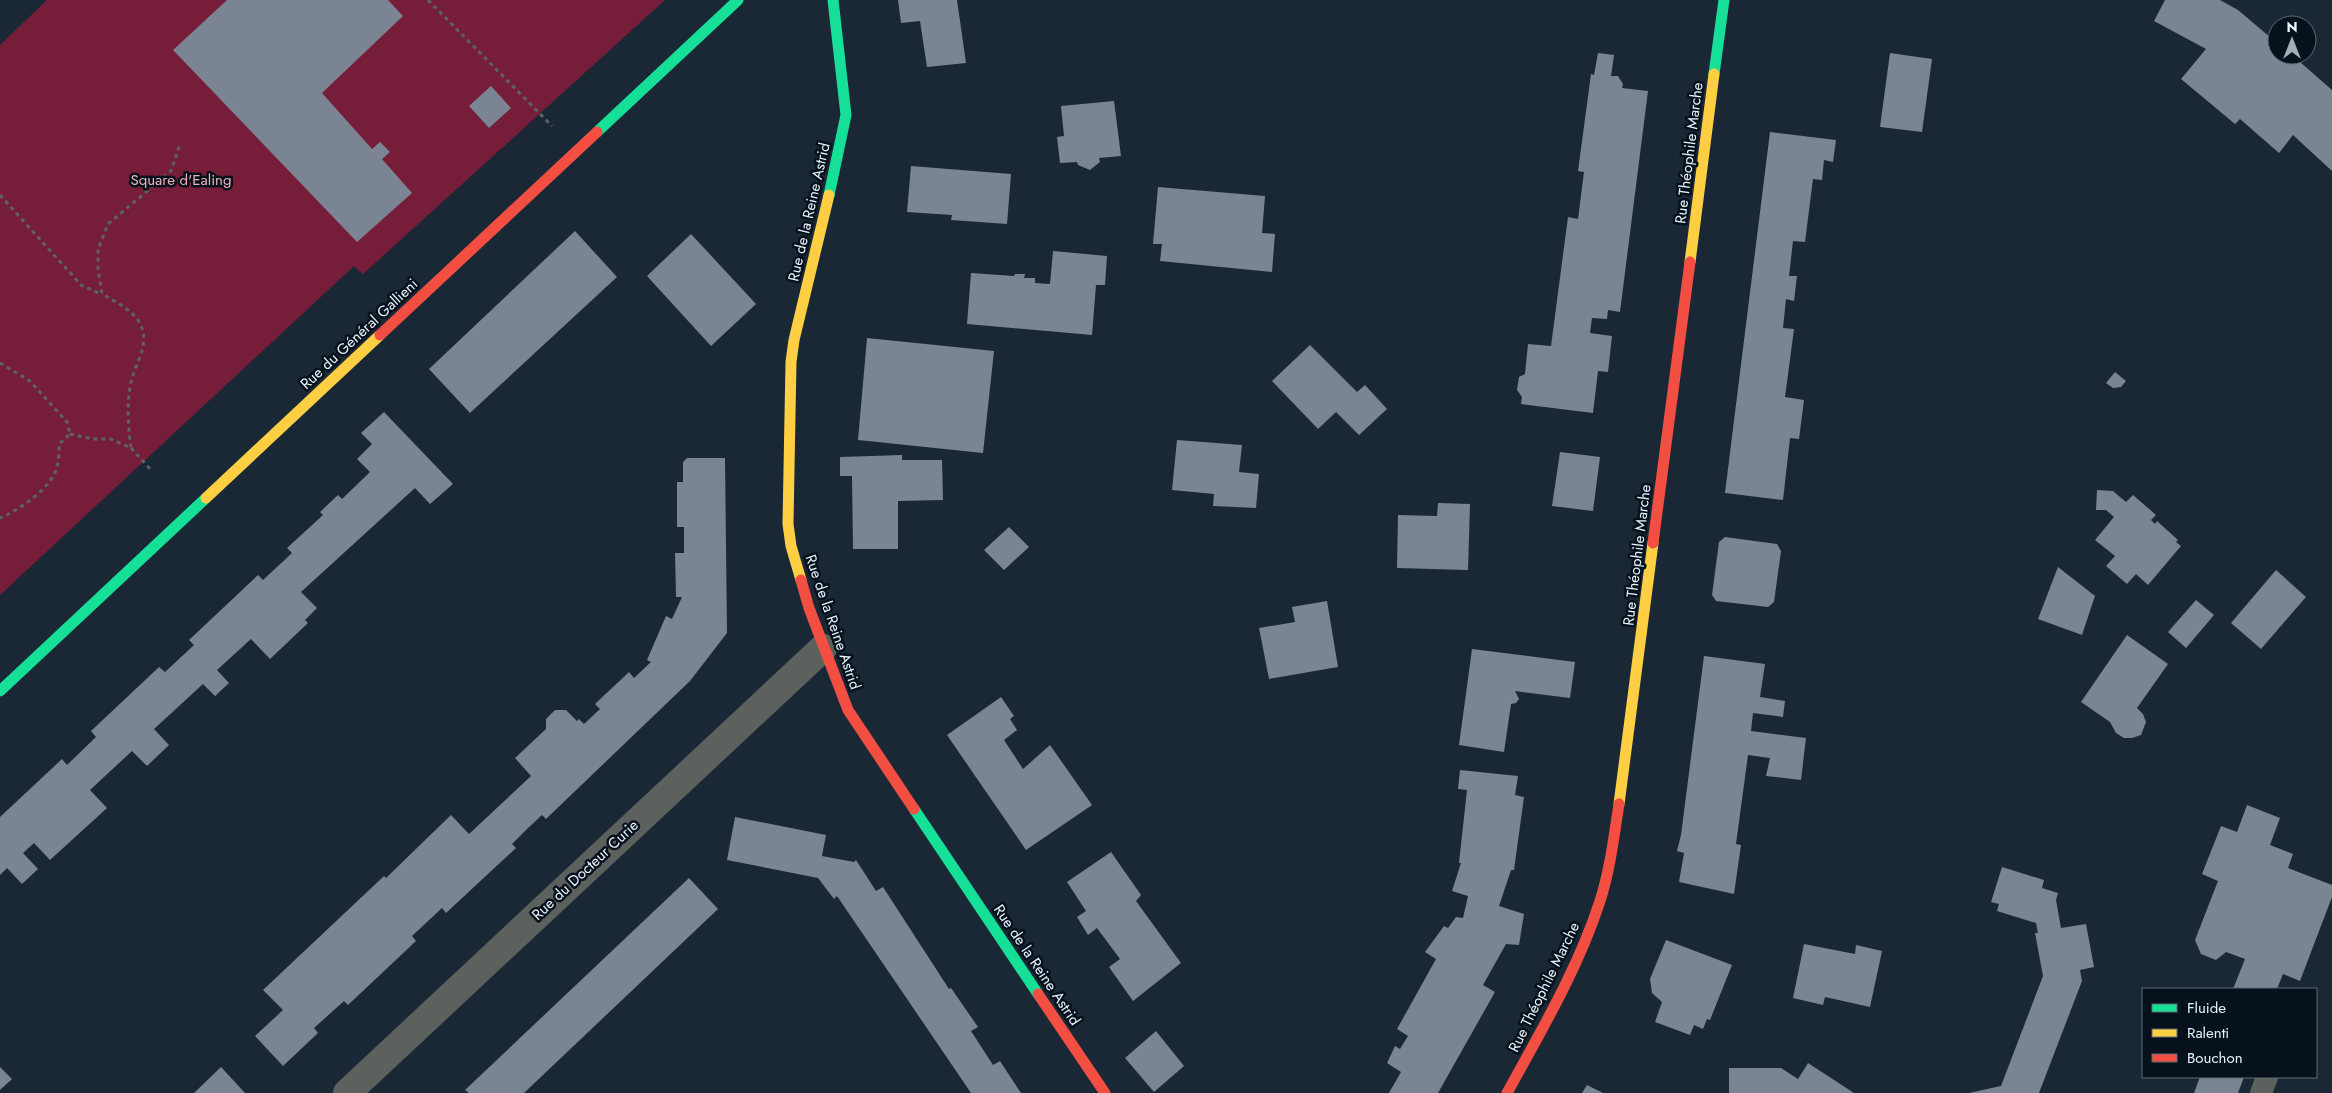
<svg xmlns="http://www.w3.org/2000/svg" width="2332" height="1093" font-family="Jost,sans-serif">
<rect width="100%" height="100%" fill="#1a2836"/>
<!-- green -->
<path fill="#761e39" d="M 47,0 L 665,0 L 363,274 L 354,266 L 0,595 L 0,45 Z"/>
<!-- building -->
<g fill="#7b8492">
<path d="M 227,0 L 388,0 L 403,16 L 322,93 L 372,149 L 380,142 L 390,152 L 382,159 L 412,193 L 357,242 L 173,50 Z"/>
<path d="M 898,0 L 957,0 L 966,63 L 927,67 L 920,21 L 901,23 Z"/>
<path d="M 2165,0 L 2220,0 L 2238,10 L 2277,43 L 2277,55 L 2292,55 L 2332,90 L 2332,171 L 2293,135 L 2279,153 L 2240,119 L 2235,124 L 2181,79 L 2206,49 L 2154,21 Z"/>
<path d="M 1598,53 L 1614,55 L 1611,76 L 1618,76 L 1623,84 L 1622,88 L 1648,91 L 1620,312 L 1608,310 L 1607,319 L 1592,318 L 1590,333 L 1612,336 L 1608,372 L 1598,371 L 1593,413 L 1521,404 L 1522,397 L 1517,390 L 1519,377 L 1525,374 L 1528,344 L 1551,346 L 1568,217 L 1578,219 L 1584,172 L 1578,171 L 1591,74 L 1594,75 Z"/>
<path d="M 1890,53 L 1932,59 L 1922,132 L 1880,127 Z"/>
<path d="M 491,86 L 511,108 L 489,128 L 469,106 Z"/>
<path d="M 1114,101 L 1121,156 L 1099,158 L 1100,162 L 1090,170 L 1078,165 L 1077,162 L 1060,163 L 1057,137 L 1064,136 L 1061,106 Z"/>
<path d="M 1770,132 L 1836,140 L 1833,162 L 1824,160 L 1822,180 L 1813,179 L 1805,242 L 1793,241 L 1789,276 L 1797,276 L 1794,301 L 1786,299 L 1783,328 L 1794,329 L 1785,397 L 1804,400 L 1799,439 L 1790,438 L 1783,500 L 1725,493 Z"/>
<path d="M 911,166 L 1011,174 L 1007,224 L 951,220 L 952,215 L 907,212 Z"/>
<path d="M 1158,187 L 1265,196 L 1262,233 L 1275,234 L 1272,272 L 1160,261 L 1162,244 L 1153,244 Z"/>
<path d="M 575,231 L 617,277 L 470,413 L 429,369 Z"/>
<path d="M 691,234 L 756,304 L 711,346 L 647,276 Z"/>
<path d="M 1053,251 L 1107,256 L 1105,285 L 1096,285 L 1092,335 L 967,324 L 971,273 L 1014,276 L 1015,274 L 1025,274 L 1024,278 L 1035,278 L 1035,283 L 1050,284 Z"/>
<path d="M 867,338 L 994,351 L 983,453 L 858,440 Z"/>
<path d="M 1310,345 L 1357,392 L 1365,385 L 1387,409 L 1359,435 L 1336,412 L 1318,429 L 1272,381 Z"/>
<path d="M 2115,372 L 2126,381 L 2121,387 L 2113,388 L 2106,383 Z"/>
<path d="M 384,412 L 453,484 L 430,504 L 415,488 L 301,592 L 317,608 L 305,620 L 308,623 L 270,659 L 251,639 L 217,670 L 229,683 L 215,696 L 203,684 L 154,729 L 169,745 L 147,766 L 132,751 L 90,790 L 107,808 L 50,860 L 34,843 L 23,853 L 38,869 L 22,884 L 7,868 L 0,875 L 0,817 L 62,759 L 67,765 L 96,737 L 91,731 L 159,667 L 165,672 L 194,645 L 189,640 L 258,575 L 263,580 L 292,553 L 287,548 L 323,515 L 320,512 L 338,495 L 342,499 L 370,472 L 357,459 L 372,444 L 361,433 Z"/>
<path d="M 1177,440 L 1242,445 L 1239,472 L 1259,474 L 1256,508 L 1213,506 L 1214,494 L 1172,490 Z"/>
<path d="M 1560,452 L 1600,457 L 1593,511 L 1552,506 Z"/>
<path d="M 902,455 L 902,460 L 942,460 L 943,500 L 898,501 L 898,549 L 853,549 L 852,476 L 840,476 L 840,457 Z"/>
<path d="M 687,458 L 725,458 L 727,633 L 690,681 L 546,819 L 542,815 L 527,829 L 512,844 L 516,848 L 446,913 L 442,908 L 412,936 L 416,941 L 348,1005 L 344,1001 L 314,1028 L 318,1033 L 283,1066 L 255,1036 L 283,1010 L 263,990 L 384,876 L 386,878 L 451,815 L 469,834 L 531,776 L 515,758 L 546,729 L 546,719 L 555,710 L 566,710 L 577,721 L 579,719 L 584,724 L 600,709 L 595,704 L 629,672 L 634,678 L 651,662 L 647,660 L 666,616 L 672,619 L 682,597 L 676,597 L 675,553 L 684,553 L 684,527 L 677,527 L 677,482 L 683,482 L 683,462 Z"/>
<path d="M 2097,490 L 2113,491 L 2126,502 L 2133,495 L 2156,515 L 2151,520 L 2155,524 L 2157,521 L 2178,540 L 2176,542 L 2181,546 L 2148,585 L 2136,574 L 2127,584 L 2106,566 L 2115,556 L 2095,540 L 2114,517 L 2106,510 L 2096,510 Z"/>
<path d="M 1438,503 L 1470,504 L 1468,570 L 1397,568 L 1398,515 L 1437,516 Z"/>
<path d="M 1009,527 L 1029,547 L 1004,570 L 984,550 Z"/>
<path d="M 1725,537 L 1777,544 L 1781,551 L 1774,602 L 1768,607 L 1716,601 L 1712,595 L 1719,542 Z"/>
<path d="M 2058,567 L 2095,596 L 2082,635 L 2038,619 Z"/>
<path d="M 2276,570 L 2306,597 L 2261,649 L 2231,623 Z"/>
<path d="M 2196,600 L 2214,615 L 2186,648 L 2168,632 Z"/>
<path d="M 1327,601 L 1338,667 L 1269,679 L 1259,628 L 1295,622 L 1292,607 Z"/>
<path d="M 2127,635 L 2168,664 L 2137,708 L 2143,714 L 2146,722 L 2141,735 L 2132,738 L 2124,738 L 2116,733 L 2110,722 L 2081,702 Z"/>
<path d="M 1472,649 L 1575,662 L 1570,698 L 1515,691 L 1519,699 L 1516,703 L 1511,704 L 1504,752 L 1459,745 Z"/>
<path d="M 1704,656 L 1765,664 L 1760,697 L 1785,701 L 1783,717 L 1753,713 L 1751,731 L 1806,738 L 1801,780 L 1766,776 L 1770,758 L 1748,755 L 1736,844 L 1741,845 L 1734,894 L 1679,882 L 1684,853 L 1677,851 L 1681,835 Z"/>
<path d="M 1001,697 L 1014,716 L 1010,719 L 1017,730 L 1004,740 L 1023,769 L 1050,745 L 1092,805 L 1026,850 L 947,735 Z"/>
<path d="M 1460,770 L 1518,776 L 1515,795 L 1524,797 L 1514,870 L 1511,870 L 1499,906 L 1524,914 L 1519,945 L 1506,944 L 1483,985 L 1495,992 L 1438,1093 L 1389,1093 L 1401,1072 L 1387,1063 L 1395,1046 L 1400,1049 L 1408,1036 L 1397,1029 L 1436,959 L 1425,952 L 1444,926 L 1448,928 L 1456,917 L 1463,918 L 1468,896 L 1452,891 L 1461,863 L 1459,863 L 1467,790 L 1458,789 Z"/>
<path d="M 2247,805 L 2280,818 L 2270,845 L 2293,854 L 2288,868 L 2332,885 L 2332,897 L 2300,981 L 2283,974 L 2277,989 L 2233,989 L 2245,959 L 2226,952 L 2216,960 L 2201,954 L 2195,940 L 2218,881 L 2202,874 L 2221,826 L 2237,832 Z"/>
<path d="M 735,817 L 826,835 L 822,856 L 854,862 L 856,860 L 876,891 L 883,887 L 949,989 L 951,988 L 978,1027 L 971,1031 L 993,1065 L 1000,1061 L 1021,1093 L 971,1093 L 837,896 L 834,899 L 818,878 L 727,860 Z"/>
<path d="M 1111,852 L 1141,895 L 1136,901 L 1181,963 L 1133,1001 L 1109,967 L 1120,959 L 1097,928 L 1088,935 L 1077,917 L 1086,911 L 1067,882 Z"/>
<path d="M 2002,867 L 2044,880 L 2042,888 L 2058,893 L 2056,900 L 2061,928 L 2086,924 L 2094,967 L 2080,970 L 2082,981 L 2039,1093 L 1969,1093 L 2001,1086 L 2043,976 L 2035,933 L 2038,933 L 2036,923 L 1997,911 L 1999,904 L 1991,902 Z"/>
<path d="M 689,878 L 718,909 L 524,1093 L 469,1093 L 465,1090 Z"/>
<path d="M 1666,940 L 1732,965 L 1710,1020 L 1707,1019 L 1703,1029 L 1694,1025 L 1690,1035 L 1655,1022 L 1662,1002 L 1652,993 L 1650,979 Z"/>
<path d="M 1804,944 L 1855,954 L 1856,945 L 1882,951 L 1870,1007 L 1825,997 L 1823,1005 L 1793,998 Z"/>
<path d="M 1156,1031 L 1184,1066 L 1154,1092 L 1125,1058 Z"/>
<path d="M 1808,1063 L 1854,1093 L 1729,1093 L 1729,1068 L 1781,1068 L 1798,1079 Z"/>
<path d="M 0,1067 L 12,1079 L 0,1090 Z"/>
<path d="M 221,1067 L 245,1093 L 194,1093 Z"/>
<path d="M 2200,1077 L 2244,1077 L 2238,1093 L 2194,1093 Z"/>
<path d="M 1587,1085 L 1603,1093 L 1582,1093 Z"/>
</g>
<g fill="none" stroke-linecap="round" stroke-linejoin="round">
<!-- path -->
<g stroke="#5b6366" stroke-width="3" stroke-dasharray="4 4" stroke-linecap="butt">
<path d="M 428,0 L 552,126"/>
<path d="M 0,195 L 81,285 L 101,294"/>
<path d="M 0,363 L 30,381 L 67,422 L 70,434 L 59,444 C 59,451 59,460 57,467 C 52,488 19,510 0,518"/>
<path d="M 70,434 L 93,439 L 111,439 L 131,448 C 128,428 127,407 130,387 C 132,375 137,365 141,354 C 152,320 127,308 102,294 L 98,269 L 98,249 L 108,224 L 171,171 L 180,144"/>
<path d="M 131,448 L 152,471"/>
</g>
<!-- lane -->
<path stroke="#5c615e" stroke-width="22" d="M 2261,1093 L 2267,1077"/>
<!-- street -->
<path stroke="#5c615e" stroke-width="28" d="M 347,1093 L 823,648"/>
<!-- fast -->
<g stroke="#16e098" stroke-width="11">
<path d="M 1714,74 L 1724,0"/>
<path d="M 597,132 L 738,0"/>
<path d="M 829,195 L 846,115 L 833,0"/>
<path d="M 0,691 L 206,498"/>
<path d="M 914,809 L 1038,994"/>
</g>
<!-- slow -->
<g stroke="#ffcf43" stroke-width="11">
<path d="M 1690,262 L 1714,74"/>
<path d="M 206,498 L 380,335"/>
<path d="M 801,580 L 791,546 L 788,524 L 791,362 L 794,340 L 829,195"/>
<path d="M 1619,804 L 1653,543"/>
</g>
<!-- jam -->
<g stroke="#f24e42" stroke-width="11">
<path d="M 380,335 L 597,132"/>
<path d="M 1653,543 L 1690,262"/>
<path d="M 801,580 L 809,608 L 848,710 L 914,809"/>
<path d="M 1038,994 L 1105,1093"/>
<path d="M 1507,1093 C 1541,1031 1578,969 1600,901 C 1610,870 1614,836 1619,804"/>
</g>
</g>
<g text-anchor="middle" stroke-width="5" stroke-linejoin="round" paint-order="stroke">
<!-- street labels -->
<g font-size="15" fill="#e9f3fd" stroke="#06111c">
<text transform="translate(1689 153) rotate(-83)" y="5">Rue Théophile Marche</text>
<text transform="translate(809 212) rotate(-77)" y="5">Rue de la Reine Astrid</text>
<text transform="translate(359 334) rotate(-43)" y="5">Rue du Général Gallieni</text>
<text transform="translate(1637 555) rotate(-83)" y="5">Rue Théophile Marche</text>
<text transform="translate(833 622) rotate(71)" y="5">Rue de la Reine Astrid</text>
<text transform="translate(585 870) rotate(-43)" y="5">Rue du Docteur Curie</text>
<text transform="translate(1037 965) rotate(56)" y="5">Rue de la Reine Astrid</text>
<text transform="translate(1544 987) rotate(-64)" y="5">Rue Théophile Marche</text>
</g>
<!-- park labels -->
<g font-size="15" fill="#edb3bb" stroke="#06111c">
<text x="181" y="185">Square d'Ealing</text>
</g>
</g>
<!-- legend -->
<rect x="2142" y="988" width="175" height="90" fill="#06111c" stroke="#616b76"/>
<rect x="2152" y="1004" width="25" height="8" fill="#16e098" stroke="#616b76"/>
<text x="2187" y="1013" font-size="15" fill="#e9f3fd">Fluide</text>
<rect x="2152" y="1029" width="25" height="8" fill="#ffcf43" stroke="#616b76"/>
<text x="2187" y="1038" font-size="15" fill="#e9f3fd">Ralenti</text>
<rect x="2152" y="1054" width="25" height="8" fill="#f24e42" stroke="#616b76"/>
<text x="2187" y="1063" font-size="15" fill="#e9f3fd">Bouchon</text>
<!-- north arrow -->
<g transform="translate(2292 40)"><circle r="24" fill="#06111c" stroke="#616b76"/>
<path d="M0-4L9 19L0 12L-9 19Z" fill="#a1acb7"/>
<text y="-8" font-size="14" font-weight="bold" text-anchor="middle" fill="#e9f3fd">N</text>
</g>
</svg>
